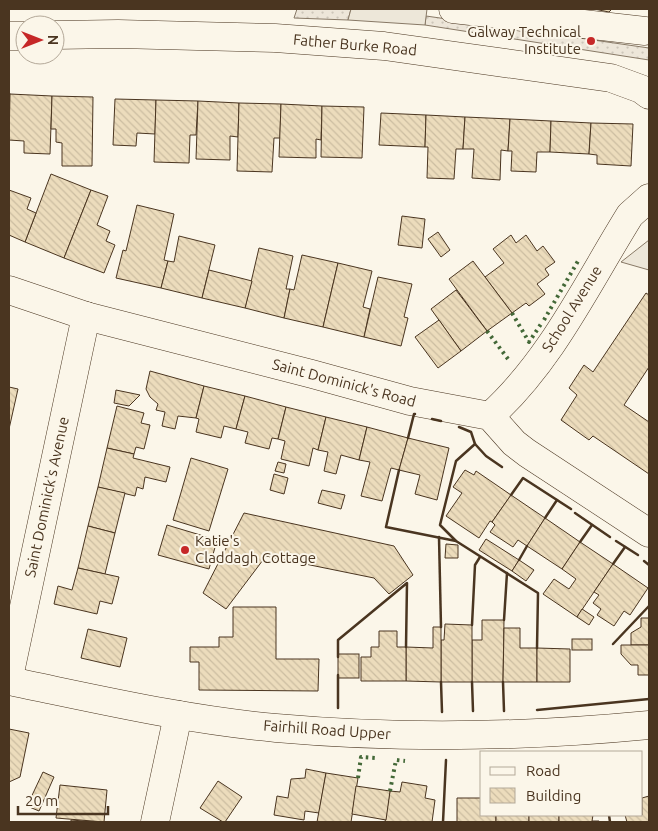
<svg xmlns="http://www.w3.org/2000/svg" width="658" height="831" font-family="Ubuntu,sans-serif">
<defs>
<pattern id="grass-dots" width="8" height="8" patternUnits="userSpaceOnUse" patternTransform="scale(1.25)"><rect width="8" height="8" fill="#ede6d9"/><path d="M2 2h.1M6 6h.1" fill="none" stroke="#cdc6ba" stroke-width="1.8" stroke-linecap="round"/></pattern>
<pattern id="building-back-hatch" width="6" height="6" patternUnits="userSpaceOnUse" patternTransform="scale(1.25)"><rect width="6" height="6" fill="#ecdcbc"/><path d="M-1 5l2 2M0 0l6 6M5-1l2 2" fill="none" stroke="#ccbda1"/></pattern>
</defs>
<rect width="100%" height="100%" fill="#fbf6e9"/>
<!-- grass -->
<g fill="url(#grass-dots)" stroke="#887966">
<path d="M 297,9 L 351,9 L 348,20 L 294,18 Z"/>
<path d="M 426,16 L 649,48 L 649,60 L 425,25 Z"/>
</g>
<!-- parking -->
<g fill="#ede7d9" stroke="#887966">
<path d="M 351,9 L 427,9 L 425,25 L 348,20 Z"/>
<path d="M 649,240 L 649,270 L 621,262 Z"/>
</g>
<!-- building -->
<g fill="url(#building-back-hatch)" stroke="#4a3520">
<path d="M 594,9 L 612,9 L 609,12 Z"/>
<rect x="9" y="94" width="1" height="34"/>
<path d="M 10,94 L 52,96 L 50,154 L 24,153 L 24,141 L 9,140 Z"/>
<path d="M 52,96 L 93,97 L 92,166 L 62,166 L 62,143 L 56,142 L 56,129 L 51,129 Z"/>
<path d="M 115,99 L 156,100 L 155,134 L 137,133 L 136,146 L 113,145 Z"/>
<path d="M 156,100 L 198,101 L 196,135 L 190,135 L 189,163 L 154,162 Z"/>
<path d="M 198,101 L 239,103 L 238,137 L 230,136 L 230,160 L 196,159 Z"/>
<path d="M 239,103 L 281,104 L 280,138 L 274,138 L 272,172 L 237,171 Z"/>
<path d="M 281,104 L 322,106 L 321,140 L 316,139 L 316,158 L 279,157 Z"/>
<path d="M 322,106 L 364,107 L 362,158 L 321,157 Z"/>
<path d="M 381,113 L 426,115 L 425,147 L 379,145 Z"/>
<path d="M 426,115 L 465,117 L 463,149 L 456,149 L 454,179 L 427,178 L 428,147 L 425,147 Z"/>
<path d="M 465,117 L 510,119 L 508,151 L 501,150 L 500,180 L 472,178 L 474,149 L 463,149 Z"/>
<path d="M 510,119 L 551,121 L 550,152 L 537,152 L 536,172 L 511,171 L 512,151 L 508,151 Z"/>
<path d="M 551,121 L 591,123 L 589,154 L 550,152 Z"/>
<path d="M 591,123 L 633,124 L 631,166 L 597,164 L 597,155 L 589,154 Z"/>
<path d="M 51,174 L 91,190 L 64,258 L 25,242 Z"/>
<path d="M 9,190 L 31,198 L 27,209 L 36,213 L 25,242 L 9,235 Z"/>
<path d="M 91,190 L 108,196 L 97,225 L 110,231 L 106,241 L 115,245 L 104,273 L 64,258 Z"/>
<path d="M 137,205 L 174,214 L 164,260 L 168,261 L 161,288 L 116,278 L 123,250 L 126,251 Z"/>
<path d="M 402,216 L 425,219 L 422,248 L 398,245 Z"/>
<path d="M 438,232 L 450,250 L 441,257 L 428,239 Z"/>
<path d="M 511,235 L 516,243 L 526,235 L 537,251 L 543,246 L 555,262 L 545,269 L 549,275 L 537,284 L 545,294 L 529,306 L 526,303 L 512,313 L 485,277 L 504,263 L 493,249 Z"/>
<path d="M 179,236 L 215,245 L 202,298 L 161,288 L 168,261 L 174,262 Z"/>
<path d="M 259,248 L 293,256 L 286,289 L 290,289 L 284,318 L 245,308 Z"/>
<path d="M 302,255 L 338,263 L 323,327 L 284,318 L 290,289 L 294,290 Z"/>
<path d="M 473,261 L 512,313 L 487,331 L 449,279 Z"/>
<path d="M 338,263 L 372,271 L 363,307 L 370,309 L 364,337 L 323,327 Z"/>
<path d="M 209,270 L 252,281 L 245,308 L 202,298 Z"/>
<path d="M 378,277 L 412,284 L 404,317 L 408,318 L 401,346 L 364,337 Z"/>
<path d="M 456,290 L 487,331 L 461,351 L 431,309 Z"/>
<path d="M 646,293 L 649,295 L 649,367 L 624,405 L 649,422 L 649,474 L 593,436 L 589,440 L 561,420 L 577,395 L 569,388 L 584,365 L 593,372 Z"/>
<path d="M 439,320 L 461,351 L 438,368 L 415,337 Z"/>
<path d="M 150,371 L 204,386 L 196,418 L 178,416 L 175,429 L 162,426 L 165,412 L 156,410 L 158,404 L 150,397 L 146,389 Z"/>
<path d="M 204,386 L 245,396 L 236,429 L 224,426 L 221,438 L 196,432 L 199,419 L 196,418 Z"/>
<path d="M 9,387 L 18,389 L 9,429 Z"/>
<path d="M 116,390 L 140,395 L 129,406 L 114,403 Z"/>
<path d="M 245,396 L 286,407 L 278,439 L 272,438 L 269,449 L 245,443 L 248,432 L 236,429 Z"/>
<path d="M 117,406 L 144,413 L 141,423 L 150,425 L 144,449 L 136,447 L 134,454 L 107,448 Z"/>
<path d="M 286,407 L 326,417 L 318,450 L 313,448 L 309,466 L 281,459 L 285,441 L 278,439 Z"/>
<path d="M 326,417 L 367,427 L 359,460 L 341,455 L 336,474 L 324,471 L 328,452 L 318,450 Z"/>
<path d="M 367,427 L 408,438 L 399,470 L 391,468 L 382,501 L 361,496 L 370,462 L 359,460 Z"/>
<path d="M 408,438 L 449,448 L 437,500 L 415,494 L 420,475 L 399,470 Z"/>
<path d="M 107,448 L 134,454 L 133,458 L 170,467 L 166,482 L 145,477 L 143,489 L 137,487 L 135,496 L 98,487 Z"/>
<path d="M 191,458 L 228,469 L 209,531 L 173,520 Z"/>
<path d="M 278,462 L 286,464 L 284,473 L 275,471 Z"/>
<path d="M 465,470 L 474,475 L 476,471 L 511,495 L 492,522 L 490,521 L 479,538 L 446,516 L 462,493 L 453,487 Z"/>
<path d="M 274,474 L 288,478 L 284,494 L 270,490 Z"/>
<path d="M 98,487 L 125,493 L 115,533 L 88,526 Z"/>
<path d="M 322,490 L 345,495 L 341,509 L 318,503 Z"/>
<path d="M 511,495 L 545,518 L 527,546 L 518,540 L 513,547 L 490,532 L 495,525 L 492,522 Z"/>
<path d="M 244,513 L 394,546 L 413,575 L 389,594 L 374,578 L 266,556 L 226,609 L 203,593 Z"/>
<path d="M 545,518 L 580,542 L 562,569 L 527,546 Z"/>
<path d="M 167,525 L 217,540 L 209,569 L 158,555 Z"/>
<path d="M 88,526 L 115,533 L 105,574 L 78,568 Z"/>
<path d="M 486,539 L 519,560 L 512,571 L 479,550 Z"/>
<path d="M 580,542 L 613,564 L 577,617 L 543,594 L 554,579 L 569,589 L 576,579 L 562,569 Z"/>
<path d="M 446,544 L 458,545 L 458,558 L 445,558 Z"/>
<path d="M 519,560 L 534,570 L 526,581 L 512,571 Z"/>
<path d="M 613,564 L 648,588 L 630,615 L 624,611 L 614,626 L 597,615 L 601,609 L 593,603 L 599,595 L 594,592 Z"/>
<path d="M 78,568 L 119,577 L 112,604 L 100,601 L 97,614 L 54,604 L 58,586 L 72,590 Z"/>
<path d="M 233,607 L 276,607 L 276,659 L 319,659 L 318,691 L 199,690 L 199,662 L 190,662 L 190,647 L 219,647 L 219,637 L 233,637 Z"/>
<path d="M 649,608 L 649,645 L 631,645 L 631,633 L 641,627 L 641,618 L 649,618 Z"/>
<path d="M 582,609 L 594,617 L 589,625 L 577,617 Z"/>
<path d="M 482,620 L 504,620 L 503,682 L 472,682 L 472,640 L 482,640 Z"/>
<path d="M 445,624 L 472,625 L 472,682 L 441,682 L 441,640 L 444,640 Z"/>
<path d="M 433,627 L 441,627 L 441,682 L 406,681 L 406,647 L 433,648 Z"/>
<path d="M 504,628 L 520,628 L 520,648 L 537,648 L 537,682 L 503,682 Z"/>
<path d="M 88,629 L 127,638 L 120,667 L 81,658 Z"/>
<path d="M 379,631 L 397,631 L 397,647 L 406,647 L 406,681 L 361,681 L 361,657 L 371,657 L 371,647 L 379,647 Z"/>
<rect x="572" y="639" width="20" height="11"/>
<path d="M 621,645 L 649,645 L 649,675 L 638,675 L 638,665 L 631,665 L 621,654 Z"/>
<path d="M 537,648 L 570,649 L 570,682 L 537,682 Z"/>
<rect x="338" y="654" width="21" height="24"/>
<path d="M 9,729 L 29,733 L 20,777 L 9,782 Z"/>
<path d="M 306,769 L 326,773 L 319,813 L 305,811 L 304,820 L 274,815 L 277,796 L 288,798 L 291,779 L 305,778 Z"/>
<path d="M 43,772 L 54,777 L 39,811 L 27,806 Z"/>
<path d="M 326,773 L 358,778 L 351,822 L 317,822 Z"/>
<path d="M 218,781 L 242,797 L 225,822 L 223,822 L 200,808 Z"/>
<path d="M 402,782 L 427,786 L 425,798 L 435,800 L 432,822 L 385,822 L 390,791 L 400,792 Z"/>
<path d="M 60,785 L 107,790 L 104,822 L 56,818 Z"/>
<path d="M 356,786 L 390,791 L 386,820 L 352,814 Z"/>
<path d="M 649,796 L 649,822 L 627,822 L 625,815 L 642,815 L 642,798 Z"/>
<path d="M 457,798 L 482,798 L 482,815 L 496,815 L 496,822 L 457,822 Z"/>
<rect x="496" y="815" width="33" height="7"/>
<rect x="529" y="815" width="30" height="7"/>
<path d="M 559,815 L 593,815 L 592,821 L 599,821 L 599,822 L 559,822 Z"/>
<path d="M 71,820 L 96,822 L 71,822 Z"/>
</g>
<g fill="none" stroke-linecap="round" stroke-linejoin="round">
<!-- minor casing -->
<g stroke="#4a3520" stroke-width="29">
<g id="minor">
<path d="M 453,9 L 645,31"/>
<path d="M 55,35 L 118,34 L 275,38 L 384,46 L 611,78 L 641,89 L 649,95"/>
<path d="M 9,36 L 25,36"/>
<path d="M 9,290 L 86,316 L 312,374 L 410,401 L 490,416 L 514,443 L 527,453 L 649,533"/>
<path d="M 490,416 C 551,361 587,284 630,215 L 649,198"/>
<path d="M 9,677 L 86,316"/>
<path d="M 9,681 C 97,699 186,720 276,728 C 400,739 525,737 649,725"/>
<path d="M 155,822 L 178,715"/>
</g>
</g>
<!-- minor -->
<use href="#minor" stroke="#fbf6e9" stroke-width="28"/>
<!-- hedge -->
<g stroke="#436837" stroke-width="4" stroke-dasharray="2.5 4" stroke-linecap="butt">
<path d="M 512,313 L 529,342 L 541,324"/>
<path d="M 544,320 L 578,261"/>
<path d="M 487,331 L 508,359"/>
<path d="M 358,778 L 361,757 L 375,758"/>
<path d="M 390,791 L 396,760 L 405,761"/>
</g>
<!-- wall -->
<g stroke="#4a3520" stroke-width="2.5">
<path d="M 432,419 L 441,421"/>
<path d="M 408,438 L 414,414 L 415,414"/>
<path d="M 475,444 L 486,456 L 502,467"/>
<path d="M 399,470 L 386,527 L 456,541 L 440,525 L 456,461 L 475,444 L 471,432 L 459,427"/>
<path d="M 511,495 L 523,478 L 571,509"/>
<path d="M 575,513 L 610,537"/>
<path d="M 545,518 L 557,500"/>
<path d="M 439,537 L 441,627"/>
<path d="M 456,541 L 538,593 L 537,648"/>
<path d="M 616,541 L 638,555"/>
<path d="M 580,542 L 592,525"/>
<path d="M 519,560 L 527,546"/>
<path d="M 644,561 L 649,565"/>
<path d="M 613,564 L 625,547"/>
<path d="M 504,620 L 507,573"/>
<path d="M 472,625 L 475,565 L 480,557"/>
<path d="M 613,644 L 649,606"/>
<path d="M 338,657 L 338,640 L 407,583 L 406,647"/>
<path d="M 338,675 L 338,708"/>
<path d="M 441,682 L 442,712"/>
<path d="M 472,682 L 473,711"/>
<path d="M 503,682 L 504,711"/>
<path d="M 537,710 L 649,699"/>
<path d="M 609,815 L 610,822"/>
<path d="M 443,822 L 446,760"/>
</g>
</g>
<!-- markers -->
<g fill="#c62828" stroke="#fbf6e9" stroke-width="2">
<circle cx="591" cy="41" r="5"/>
<circle cx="185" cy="550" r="5"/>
</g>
<g text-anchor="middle" stroke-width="4" stroke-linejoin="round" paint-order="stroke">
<!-- poi labels -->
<g font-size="15" fill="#4a3520" stroke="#fbf6e9" text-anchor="end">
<text x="581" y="37">Galway Technical<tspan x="581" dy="17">Institute</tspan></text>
<text x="195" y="546" text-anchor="start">Katie's<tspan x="195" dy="17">Claddagh Cottage</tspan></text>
</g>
<!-- street labels -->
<g font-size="15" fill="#4a3520" stroke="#fbf6e9">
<text transform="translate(355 45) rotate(5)" y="5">Father Burke Road</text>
<text transform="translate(572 309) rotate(-58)" y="5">School Avenue</text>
<text transform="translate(344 383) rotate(15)" y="5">Saint Dominick's Road</text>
<text transform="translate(47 497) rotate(-78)" y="5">Saint Dominick's Avenue</text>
<text transform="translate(327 730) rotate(4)" y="5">Fairhill Road Upper</text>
</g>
</g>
<!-- border -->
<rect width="658" height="831" fill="none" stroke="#4a3520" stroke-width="20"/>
<!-- legend -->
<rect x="480" y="751" width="162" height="65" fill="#fbf6e9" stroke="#b4a999"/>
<rect x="490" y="767" width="25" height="8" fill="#fbf6e9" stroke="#b4a999"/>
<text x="526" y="776" font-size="15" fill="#4a3520">Road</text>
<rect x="490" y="788" width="25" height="15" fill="url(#building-back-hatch)" stroke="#b4a999"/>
<text x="526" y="801" font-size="15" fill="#4a3520">Building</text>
<!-- north arrow -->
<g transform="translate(40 40) rotate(90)"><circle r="24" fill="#fbf6e9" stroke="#b4a999"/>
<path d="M0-4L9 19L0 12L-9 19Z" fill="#c62828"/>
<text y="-8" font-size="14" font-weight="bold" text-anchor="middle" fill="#4a3520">N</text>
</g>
<!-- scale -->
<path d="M18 806v8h90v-8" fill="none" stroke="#4a3520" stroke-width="2.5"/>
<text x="25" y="806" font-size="15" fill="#4a3520" stroke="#fbf6e9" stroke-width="4" paint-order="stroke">20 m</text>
</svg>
